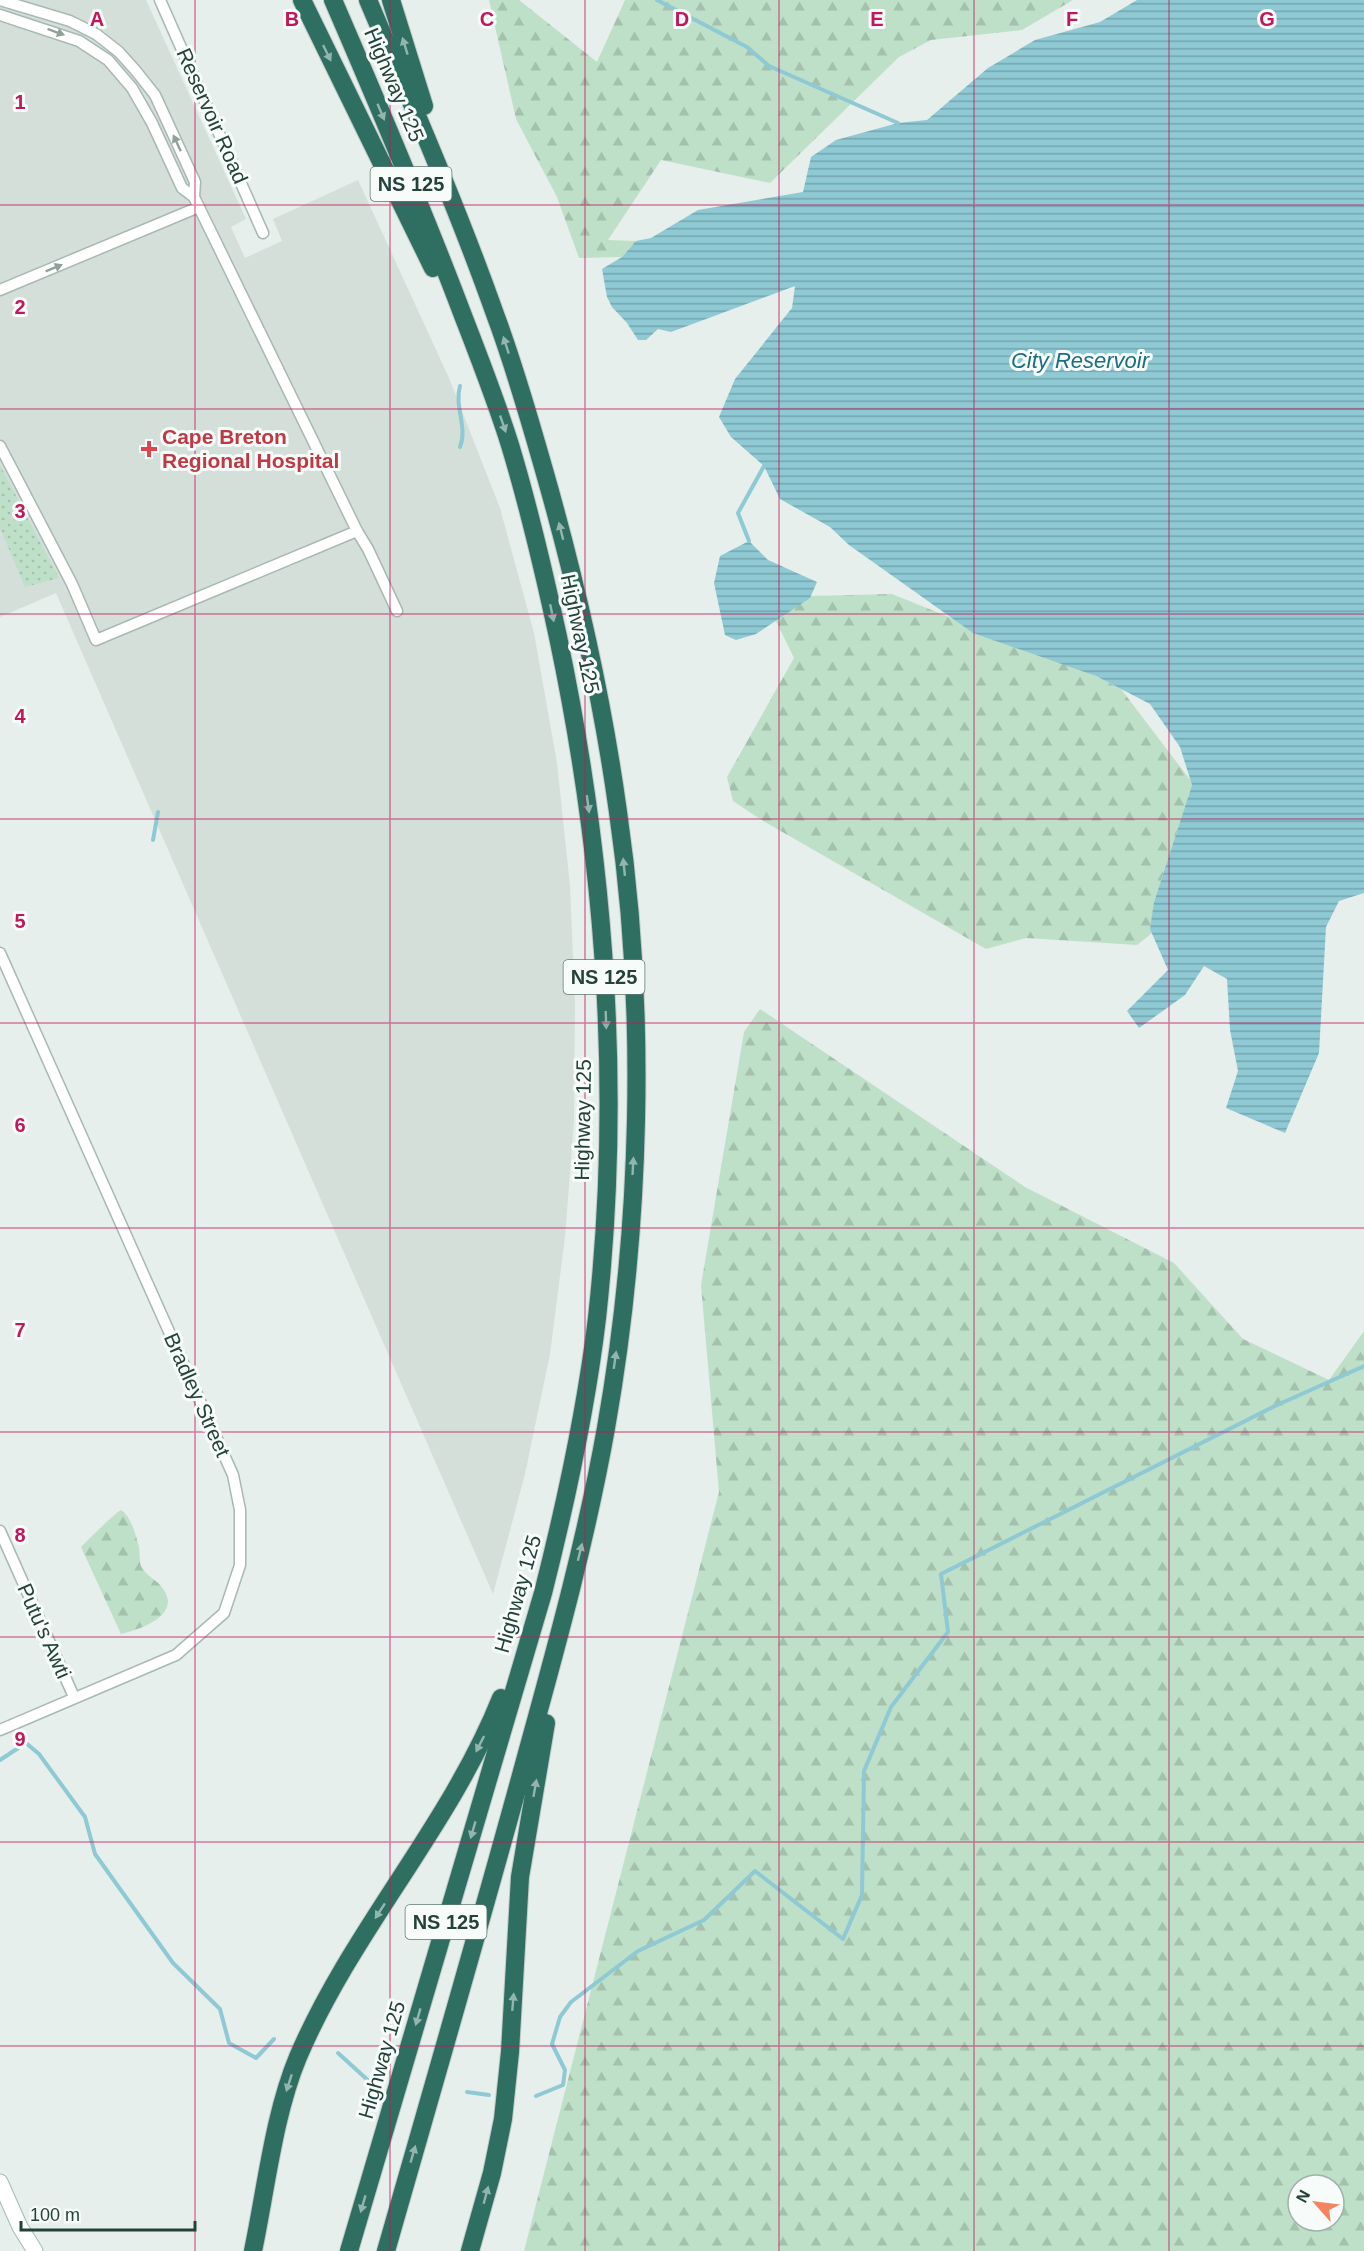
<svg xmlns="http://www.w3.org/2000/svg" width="1364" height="2251" font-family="Arial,sans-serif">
<defs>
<pattern id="green-dots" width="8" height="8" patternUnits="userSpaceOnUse" patternTransform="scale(1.5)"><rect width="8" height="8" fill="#bfe0c8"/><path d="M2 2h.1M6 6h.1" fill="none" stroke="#a4c1ad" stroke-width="1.8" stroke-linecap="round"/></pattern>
<pattern id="forest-firs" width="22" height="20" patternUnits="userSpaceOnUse" patternTransform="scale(1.5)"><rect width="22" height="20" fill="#bfe0c8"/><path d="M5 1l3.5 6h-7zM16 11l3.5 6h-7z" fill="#a4c1ad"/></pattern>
<pattern id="water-rules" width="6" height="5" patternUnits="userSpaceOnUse" patternTransform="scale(1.5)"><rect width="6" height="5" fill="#8ec9d4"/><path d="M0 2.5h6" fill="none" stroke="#74a5ad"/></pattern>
</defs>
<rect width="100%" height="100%" fill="#e6efeb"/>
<!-- built -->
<path fill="#d4dfda" d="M 0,0 L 146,0 L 246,219 L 231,227 L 245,258 L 282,241 L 273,219 L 358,180 L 449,378 L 500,508 L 534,633 L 557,763 L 570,886 L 575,1005 L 574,1121 L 565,1237 L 550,1354 L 525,1474 L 493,1594 L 56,593 L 0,617 Z"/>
<!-- green -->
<path fill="url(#green-dots)" d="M 0,465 L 59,578 L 25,587 L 0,528 Z"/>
<!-- forest -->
<g fill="url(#forest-firs)" fill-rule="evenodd">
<path d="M 489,0 L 519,0 L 597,62 L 625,0 L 1073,0 L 1022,30 L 931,40 L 899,57 L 770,183 L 661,160 L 608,240 L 636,241 L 622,257 L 579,258 L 557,197 L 516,119 Z"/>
<path d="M 892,594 L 1096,676 L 1121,689 L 1191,781 L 1192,785 L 1154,902 L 1152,933 L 1137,945 L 1026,938 L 986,949 L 760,819 L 733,801 L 727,777 L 794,658 L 776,621 L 811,596 Z"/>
<path d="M 760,1009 L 1025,1187 L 1174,1263 L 1243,1339 L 1329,1380 L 1364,1331 L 1364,2251 L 524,2251 L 719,1492 L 701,1285 L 744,1032 ZM 1298,2185 L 1334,2185 L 1334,2221 L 1298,2221 Z"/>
<path d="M 121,1510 C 131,1516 136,1536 139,1547 C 140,1553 139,1560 141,1566 C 144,1574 155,1579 160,1585 C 186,1614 141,1629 121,1634 L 81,1547 C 88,1540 116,1512 121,1510 Z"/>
</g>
<!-- water -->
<g fill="url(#water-rules)">
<path d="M 1137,0 L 1364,0 L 1364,893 L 1339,901 L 1326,927 L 1319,1053 L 1285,1133 L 1226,1108 L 1238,1071 L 1230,1030 L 1227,979 L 1204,966 L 1185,995 L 1139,1028 L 1127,1011 L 1168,970 L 1150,929 L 1154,902 L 1192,785 L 1180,747 L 1150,704 L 1096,676 L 973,633 L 849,545 L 830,527 L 780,499 L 764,466 L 731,437 L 719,417 L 735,379 L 792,308 L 795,286 L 671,332 L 658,329 L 646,340 L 638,340 L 627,323 L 612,307 L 607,297 L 602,269 L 622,257 L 636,241 L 651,238 L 698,210 L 803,192 L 811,157 L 836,140 L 898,123 L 927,120 L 988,68 L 1035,40 L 1100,22 Z"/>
<path d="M 749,541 L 768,560 L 817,582 L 810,598 L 756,634 L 736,640 L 725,635 L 714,583 L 720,556 Z"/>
</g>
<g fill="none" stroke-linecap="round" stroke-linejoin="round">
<!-- stream -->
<g stroke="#8ec9d4" stroke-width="4">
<path d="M 657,0 L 747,47 L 769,66 L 898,123"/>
<path d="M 460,386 C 454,407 468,427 460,447"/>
<path d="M 749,541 L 738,513 L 764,466"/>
<path d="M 153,840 L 158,812"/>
<path d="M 0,1760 L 26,1743 L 39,1754 L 85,1817 L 95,1854 L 173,1963 L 220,2009 L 229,2043 L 256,2058 L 274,2039"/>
<path d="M 338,2053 L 371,2083"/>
<path d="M 467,2092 L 489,2095"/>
<path d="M 536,2096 L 563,2085 L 565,2070 L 552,2044 L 560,2017 L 571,2002 L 638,1951 L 704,1920 L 755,1871 L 843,1939 L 862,1895 L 864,1771 L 891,1707 L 948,1632 L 941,1574 L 1275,1406 L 1364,1366"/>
</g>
<!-- minor casing -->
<g stroke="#a8b8b2" stroke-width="13">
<g id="minor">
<path d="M 0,0 L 70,21 L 96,34 L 119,52 L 136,71 L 155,95 L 195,182 L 194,197"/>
<path d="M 160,0 L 263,233"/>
<path d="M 0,15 L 79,41 L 108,60 L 132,88 L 152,123 L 182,188 L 194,197 L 357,531 L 96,640 L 72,584 L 0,446"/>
<path d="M 0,290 L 199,207"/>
<path d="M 357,531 L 368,549 L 397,611"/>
<path d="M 0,953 L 233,1475 L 240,1510 L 240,1565 L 224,1613 L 176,1655 L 0,1730"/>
<path d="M 0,1531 L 74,1697"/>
</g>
</g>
<!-- secondary casing -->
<g stroke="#a4bbb3" stroke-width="17">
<path id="secondary" d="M 0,2182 L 20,2227 L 35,2251"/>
</g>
<!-- motorway casing -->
<g stroke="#c2cac8" stroke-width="20">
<g id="motorway">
<path d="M 302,0 L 433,268"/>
<path d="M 333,0 C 378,104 422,207 462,313 C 479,357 496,400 510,445 C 529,508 544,572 558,637 C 605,860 622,1091 597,1318 C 586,1411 566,1502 543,1593 L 349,2251"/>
<path d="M 368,0 C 412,104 457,207 495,314 C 514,365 529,417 544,470 C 576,582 602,696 618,812 C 647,1011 641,1230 606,1428 C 587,1535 558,1641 529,1746 C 483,1915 434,2083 386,2251"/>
<path d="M 391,0 L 424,106"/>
<path d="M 253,2251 C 266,2189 274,2114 298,2057 C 352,1930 450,1826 501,1698"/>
<path d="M 470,2251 L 492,2173 L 503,2119 L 510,2052 L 520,1877 L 546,1723"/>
</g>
</g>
<!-- minor -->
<use href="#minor" stroke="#fff" stroke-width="10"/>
<!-- secondary -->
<use href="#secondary" stroke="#fff" stroke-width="15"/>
<!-- motorway -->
<use href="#motorway" stroke="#2f6f62" stroke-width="18"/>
</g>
<!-- one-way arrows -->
<defs><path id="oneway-solid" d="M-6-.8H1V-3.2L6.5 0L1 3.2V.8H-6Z" transform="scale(1.5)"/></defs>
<g fill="#92a09c">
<use href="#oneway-solid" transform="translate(56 32) rotate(20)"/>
<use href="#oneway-solid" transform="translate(177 143) rotate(-115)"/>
<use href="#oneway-solid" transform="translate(54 268) rotate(-22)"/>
</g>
<g fill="#93b5ae">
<use href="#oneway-solid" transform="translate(405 46) rotate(-107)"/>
<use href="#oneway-solid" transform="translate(327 53) rotate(64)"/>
<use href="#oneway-solid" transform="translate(381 112) rotate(67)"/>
<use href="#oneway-solid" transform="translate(506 345) rotate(-108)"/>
<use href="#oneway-solid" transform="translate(503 424) rotate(71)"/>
<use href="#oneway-solid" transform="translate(561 531) rotate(-104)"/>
<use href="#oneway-solid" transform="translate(552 613) rotate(78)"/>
<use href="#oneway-solid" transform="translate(588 804) rotate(82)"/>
<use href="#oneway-solid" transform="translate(624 867) rotate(-96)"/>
<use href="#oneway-solid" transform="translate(606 1020) rotate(88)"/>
<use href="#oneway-solid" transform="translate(633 1166) rotate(-87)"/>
<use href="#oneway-solid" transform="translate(615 1360) rotate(-82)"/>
<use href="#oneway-solid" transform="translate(580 1552) rotate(-76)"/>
<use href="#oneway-solid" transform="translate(480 1744) rotate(117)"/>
<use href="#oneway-solid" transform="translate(535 1788) rotate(-80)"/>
<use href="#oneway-solid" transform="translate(473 1830) rotate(106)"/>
<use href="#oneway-solid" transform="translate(380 1911) rotate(123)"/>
<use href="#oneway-solid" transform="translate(513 2002) rotate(-85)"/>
<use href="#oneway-solid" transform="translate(418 2017) rotate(106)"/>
<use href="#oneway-solid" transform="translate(289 2083) rotate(108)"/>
<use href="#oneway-solid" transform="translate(413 2154) rotate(-74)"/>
<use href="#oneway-solid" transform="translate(486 2195) rotate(-75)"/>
<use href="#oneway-solid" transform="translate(363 2204) rotate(106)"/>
</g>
<!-- grid -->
<path fill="none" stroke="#c2185b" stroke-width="1.5" stroke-opacity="0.55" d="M 195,0 L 195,2251M 390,0 L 390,2251M 585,0 L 585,2251M 779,0 L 779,2251M 974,0 L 974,2251M 1169,0 L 1169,2251M 0,205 L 1364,205M 0,409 L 1364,409M 0,614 L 1364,614M 0,819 L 1364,819M 0,1023 L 1364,1023M 0,1228 L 1364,1228M 0,1432 L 1364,1432M 0,1637 L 1364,1637M 0,1842 L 1364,1842M 0,2046 L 1364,2046"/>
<!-- markers -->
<path fill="#e0444e" stroke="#f7fbf9" stroke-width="2" d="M146 440h6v6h6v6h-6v6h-6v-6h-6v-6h6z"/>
<g text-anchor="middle" stroke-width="6" stroke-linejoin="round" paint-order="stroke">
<!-- shield labels -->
<g fill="#f7fbf9" stroke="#637a73" stroke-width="1.5">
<rect x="370.5" y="167" width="81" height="34" rx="4.5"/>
<rect x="563.5" y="960" width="81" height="34" rx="4.5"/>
<rect x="405.5" y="1905" width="81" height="34" rx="4.5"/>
</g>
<g font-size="20" font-weight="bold" fill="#24423a">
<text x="411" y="191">NS 125</text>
<text x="604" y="984">NS 125</text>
<text x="446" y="1929">NS 125</text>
</g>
<!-- street labels -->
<g font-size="21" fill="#24423a" stroke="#f7fbf9">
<text transform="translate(394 85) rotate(67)" y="7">Highway 125</text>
<text transform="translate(212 116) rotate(66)" y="7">Reservoir Road</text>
<text transform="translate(580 634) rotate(78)" y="7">Highway 125</text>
<text transform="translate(583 1120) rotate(-89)" y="7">Highway 125</text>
<text transform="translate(197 1395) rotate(66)" y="7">Bradley Street</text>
<text transform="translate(518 1594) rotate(-74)" y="7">Highway 125</text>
<text transform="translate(44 1631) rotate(66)" y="7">Putu's Awti</text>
<text transform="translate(382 2060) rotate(-74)" y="7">Highway 125</text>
</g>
<!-- health labels -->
<g font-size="21" font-weight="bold" fill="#be3a42" stroke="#f7fbf9" text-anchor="start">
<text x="162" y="444">Cape Breton<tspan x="162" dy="24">Regional Hospital</tspan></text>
</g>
<!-- water labels -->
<g font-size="22" font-style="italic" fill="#1c6f80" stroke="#f7fbf9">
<text x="1080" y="368">City Reservoir</text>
</g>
</g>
<g font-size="20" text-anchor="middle" font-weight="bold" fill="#c2185b" stroke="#f7fbf9" stroke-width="6" stroke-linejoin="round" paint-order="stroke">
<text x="97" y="26">A</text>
<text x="292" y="26">B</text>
<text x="487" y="26">C</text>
<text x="682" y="26">D</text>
<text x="877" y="26">E</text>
<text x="1072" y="26">F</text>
<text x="1267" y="26">G</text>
<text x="20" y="109">1</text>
<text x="20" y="314">2</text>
<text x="20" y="518">3</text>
<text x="20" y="723">4</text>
<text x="20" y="928">5</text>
<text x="20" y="1132">6</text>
<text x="20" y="1337">7</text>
<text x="20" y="1542">8</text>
<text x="20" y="1746">9</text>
</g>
<!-- north arrow -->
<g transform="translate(1316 2203) rotate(298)"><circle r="28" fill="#f7fbf9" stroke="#a3b1ad" stroke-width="1.5"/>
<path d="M0-4.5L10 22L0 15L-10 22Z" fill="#f4845f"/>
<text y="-9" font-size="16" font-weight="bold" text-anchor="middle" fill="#24423a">N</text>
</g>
<!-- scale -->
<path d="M21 2221v9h174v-9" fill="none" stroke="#24423a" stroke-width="3"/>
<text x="30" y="2221" font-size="18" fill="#24423a" stroke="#f7fbf9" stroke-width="4.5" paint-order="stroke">100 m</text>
</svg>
